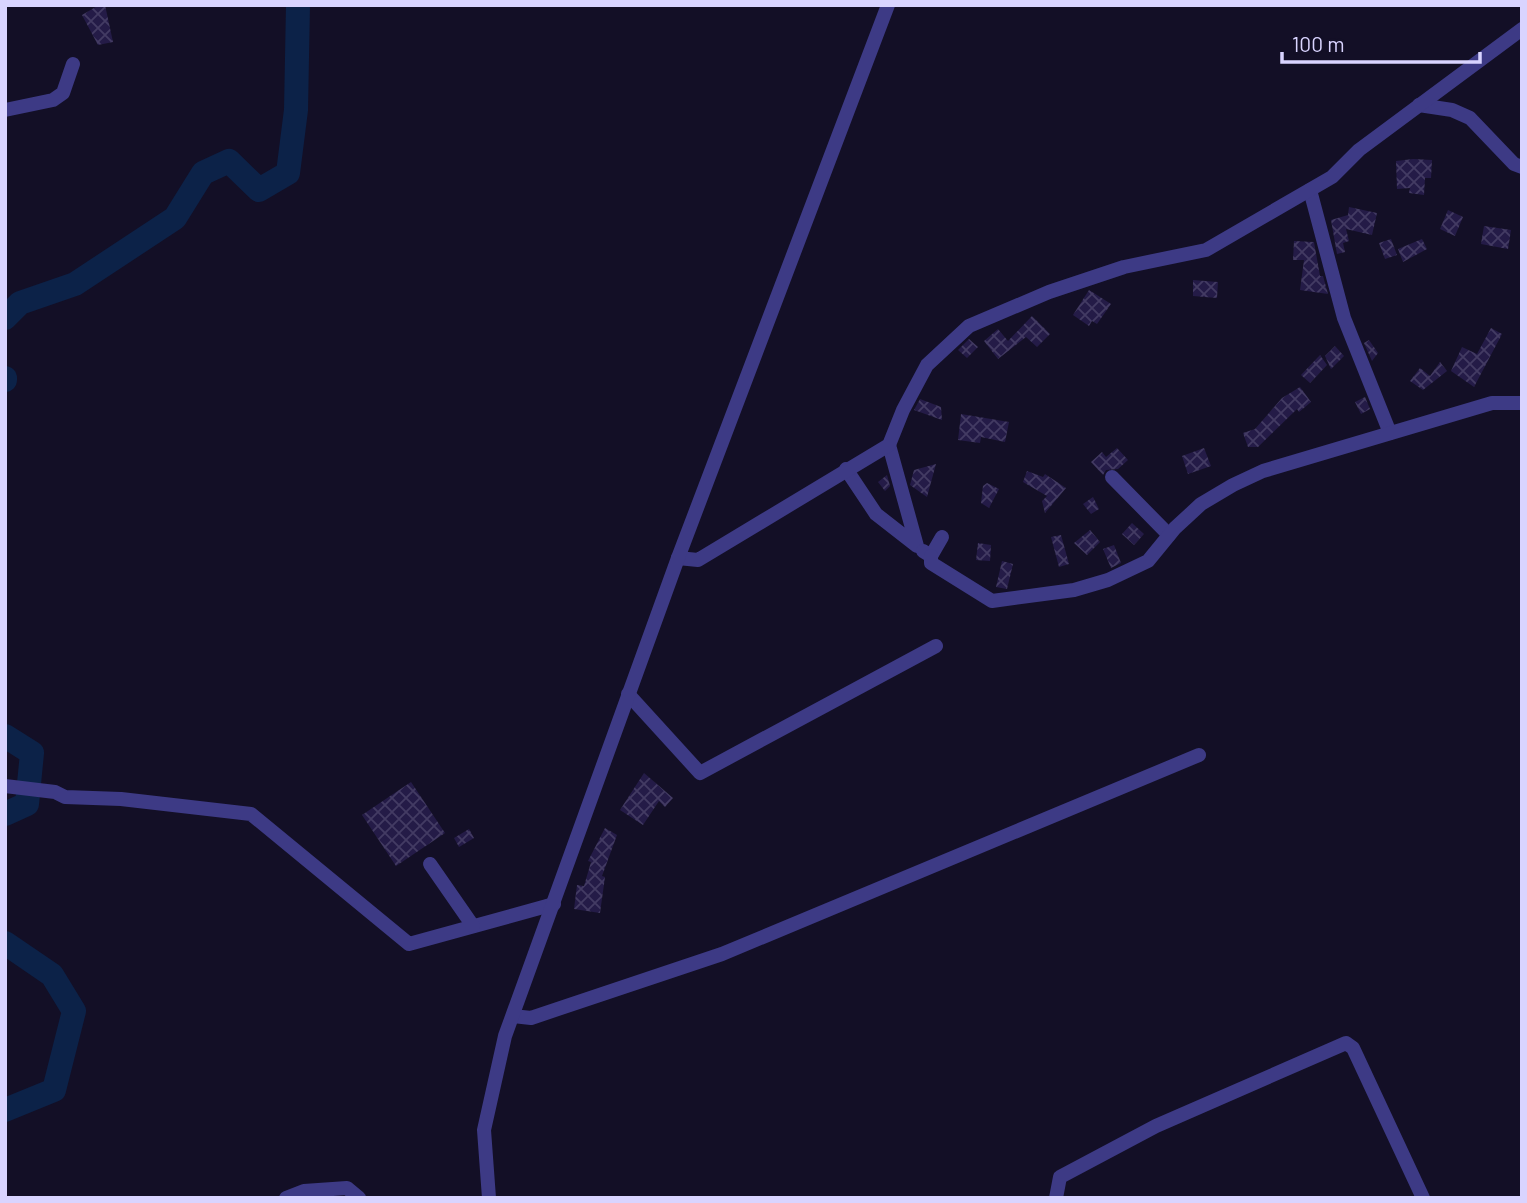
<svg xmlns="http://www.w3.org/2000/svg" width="1527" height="1203" font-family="Barlow,sans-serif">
<defs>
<pattern id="building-cross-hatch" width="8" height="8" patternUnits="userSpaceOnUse" patternTransform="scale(1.75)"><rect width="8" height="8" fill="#241b47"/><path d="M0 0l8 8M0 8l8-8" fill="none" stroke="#433b63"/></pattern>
</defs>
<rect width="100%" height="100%" fill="#130f26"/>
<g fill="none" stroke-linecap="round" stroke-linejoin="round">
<!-- river -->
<g stroke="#0c2248" stroke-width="24">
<path d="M 5,318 L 20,303 L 75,284 L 175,218 L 203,173 L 229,161 L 259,190 L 288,173 L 296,110 L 298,5"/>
<path d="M 5,378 L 5,380"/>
<path d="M 5,736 L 32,753 L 27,804 L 5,814"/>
<path d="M 5,943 L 52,975 L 74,1011 L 54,1090 L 5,1110"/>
</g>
</g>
<!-- building -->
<g fill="url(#building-cross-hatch)">
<path d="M 99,5 L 105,5 L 113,42 L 98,45 L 82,15 Z"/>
<path d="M 1413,159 L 1432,160 L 1431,178 L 1425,178 L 1424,195 L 1409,193 L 1410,188 L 1397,189 L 1396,161 Z"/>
<path d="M 1349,207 L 1377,213 L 1372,235 L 1346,229 L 1349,241 L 1343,243 L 1345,252 L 1337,254 L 1331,220 L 1348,215 Z"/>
<path d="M 1448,210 L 1463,217 L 1455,236 L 1440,229 Z"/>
<path d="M 1484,226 L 1511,230 L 1508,249 L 1481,244 Z"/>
<path d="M 1391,239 L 1397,255 L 1385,259 L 1379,243 Z"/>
<path d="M 1422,239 L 1427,249 L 1403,262 L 1398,249 Z"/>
<path d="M 1294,241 L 1314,242 L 1320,276 L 1323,276 L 1328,294 L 1300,290 L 1304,260 L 1293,260 Z"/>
<path d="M 1193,280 L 1218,282 L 1217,298 L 1193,296 Z"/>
<path d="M 1089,290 L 1111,304 L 1097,324 L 1092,321 L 1089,326 L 1073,315 Z"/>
<path d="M 1032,316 L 1050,334 L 1037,347 L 1026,337 L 998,359 L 984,341 L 998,329 L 1008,341 Z"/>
<path d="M 1491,328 L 1502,334 L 1474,387 L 1451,371 L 1462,347 L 1477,354 Z"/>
<path d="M 969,339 L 978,347 L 967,358 L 958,350 Z"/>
<path d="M 1369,340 L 1378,353 L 1372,361 L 1364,343 Z"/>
<path d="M 1335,346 L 1344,356 L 1331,369 L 1325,356 Z"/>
<path d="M 1320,355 L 1327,365 L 1310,383 L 1301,375 Z"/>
<path d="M 1440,362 L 1447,371 L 1423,390 L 1410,381 L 1420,368 L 1430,376 Z"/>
<path d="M 1300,387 L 1311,402 L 1299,412 L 1297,409 L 1258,447 L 1248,447 L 1243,433 L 1255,429 L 1282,398 Z"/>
<path d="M 1365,397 L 1370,409 L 1361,414 L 1355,402 Z"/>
<path d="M 920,399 L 941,407 L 942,420 L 914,410 Z"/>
<path d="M 961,414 L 1009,422 L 1005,442 L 981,437 L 980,443 L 958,440 Z"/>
<path d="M 1117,448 L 1128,460 L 1118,469 L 1106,470 L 1103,475 L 1091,462 L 1102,452 L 1106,457 Z"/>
<path d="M 1204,448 L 1211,466 L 1188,474 L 1182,456 Z"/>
<path d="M 936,464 L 927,497 L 910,485 L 914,470 Z"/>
<path d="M 1027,471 L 1043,477 L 1045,474 L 1066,488 L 1045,513 L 1042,501 L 1047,496 L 1023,482 Z"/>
<path d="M 887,475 L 890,486 L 885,491 L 878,482 Z"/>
<path d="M 987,483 L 999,489 L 989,508 L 981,503 L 983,486 Z"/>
<path d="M 1093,497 L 1099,509 L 1091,514 L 1083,504 Z"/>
<path d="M 1132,523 L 1144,534 L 1134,545 L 1122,534 Z"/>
<path d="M 1090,530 L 1100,542 L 1087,555 L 1074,543 Z"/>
<path d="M 1061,535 L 1069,564 L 1059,567 L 1051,537 Z"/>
<path d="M 978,543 L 991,545 L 990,561 L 976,560 Z"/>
<path d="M 1114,545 L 1121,563 L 1111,568 L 1103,549 Z"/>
<path d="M 1002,561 L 1013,564 L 1007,589 L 996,587 Z"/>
<path d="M 644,773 L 673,798 L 665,807 L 659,801 L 643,825 L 620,810 Z"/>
<path d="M 411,782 L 445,833 L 396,866 L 362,815 Z"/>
<path d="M 605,828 L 617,835 L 602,876 L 605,877 L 600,913 L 574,909 L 577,885 L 584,886 L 591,862 L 588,861 Z"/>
<path d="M 469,829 L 474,838 L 459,847 L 454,838 Z"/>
</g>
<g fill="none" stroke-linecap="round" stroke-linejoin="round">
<!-- minor -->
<g stroke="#3d3a85" stroke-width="14">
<path d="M 1419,105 L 1452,110 L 1470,118 L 1514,164 L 1522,167"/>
<path d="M 5,110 L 53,100 L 63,93 L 73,64"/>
<path d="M 1310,190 L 1344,318 L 1390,433"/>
<path d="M 846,469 L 876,514 L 917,546 L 889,445"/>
<path d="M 1112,477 L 1169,535"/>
<path d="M 923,551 L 931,556 L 942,537"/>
<path d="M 931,556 L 931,563 L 992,601 L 1074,590 L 1108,580 L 1148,561 L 1175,528 L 1201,504 L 1233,485 L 1263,471 L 1492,403 L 1522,403"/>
<path d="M 678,558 L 698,560 L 889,445 L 903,410 L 927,365 L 969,326 L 1049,292 L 1124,267 L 1206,250 L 1332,177 L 1359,150 L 1522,29"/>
<path d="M 628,694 L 700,773 L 936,646"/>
<path d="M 5,786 L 55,792 L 65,797 L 121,799 L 251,814 L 409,944 L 554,904"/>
<path d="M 430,864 L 473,926"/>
<path d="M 513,1016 L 531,1018 L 722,954 L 1199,755"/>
<path d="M 286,1198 L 304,1191 L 347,1188 L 359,1198"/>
<path d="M 489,1198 L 484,1130 L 505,1036 L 678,558 L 888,5"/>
<path d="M 1056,1198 L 1060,1177 L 1156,1126 L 1346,1043 L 1353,1048 L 1423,1198"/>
</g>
</g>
<!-- border -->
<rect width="1527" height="1203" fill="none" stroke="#d9d4ff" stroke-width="14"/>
<!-- scale -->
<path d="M1282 52v10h198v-10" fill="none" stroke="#d9d4ff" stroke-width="3.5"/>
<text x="1292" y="52" font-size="21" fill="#d9d4ff" stroke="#130f26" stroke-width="5" paint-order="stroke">100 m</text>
</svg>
